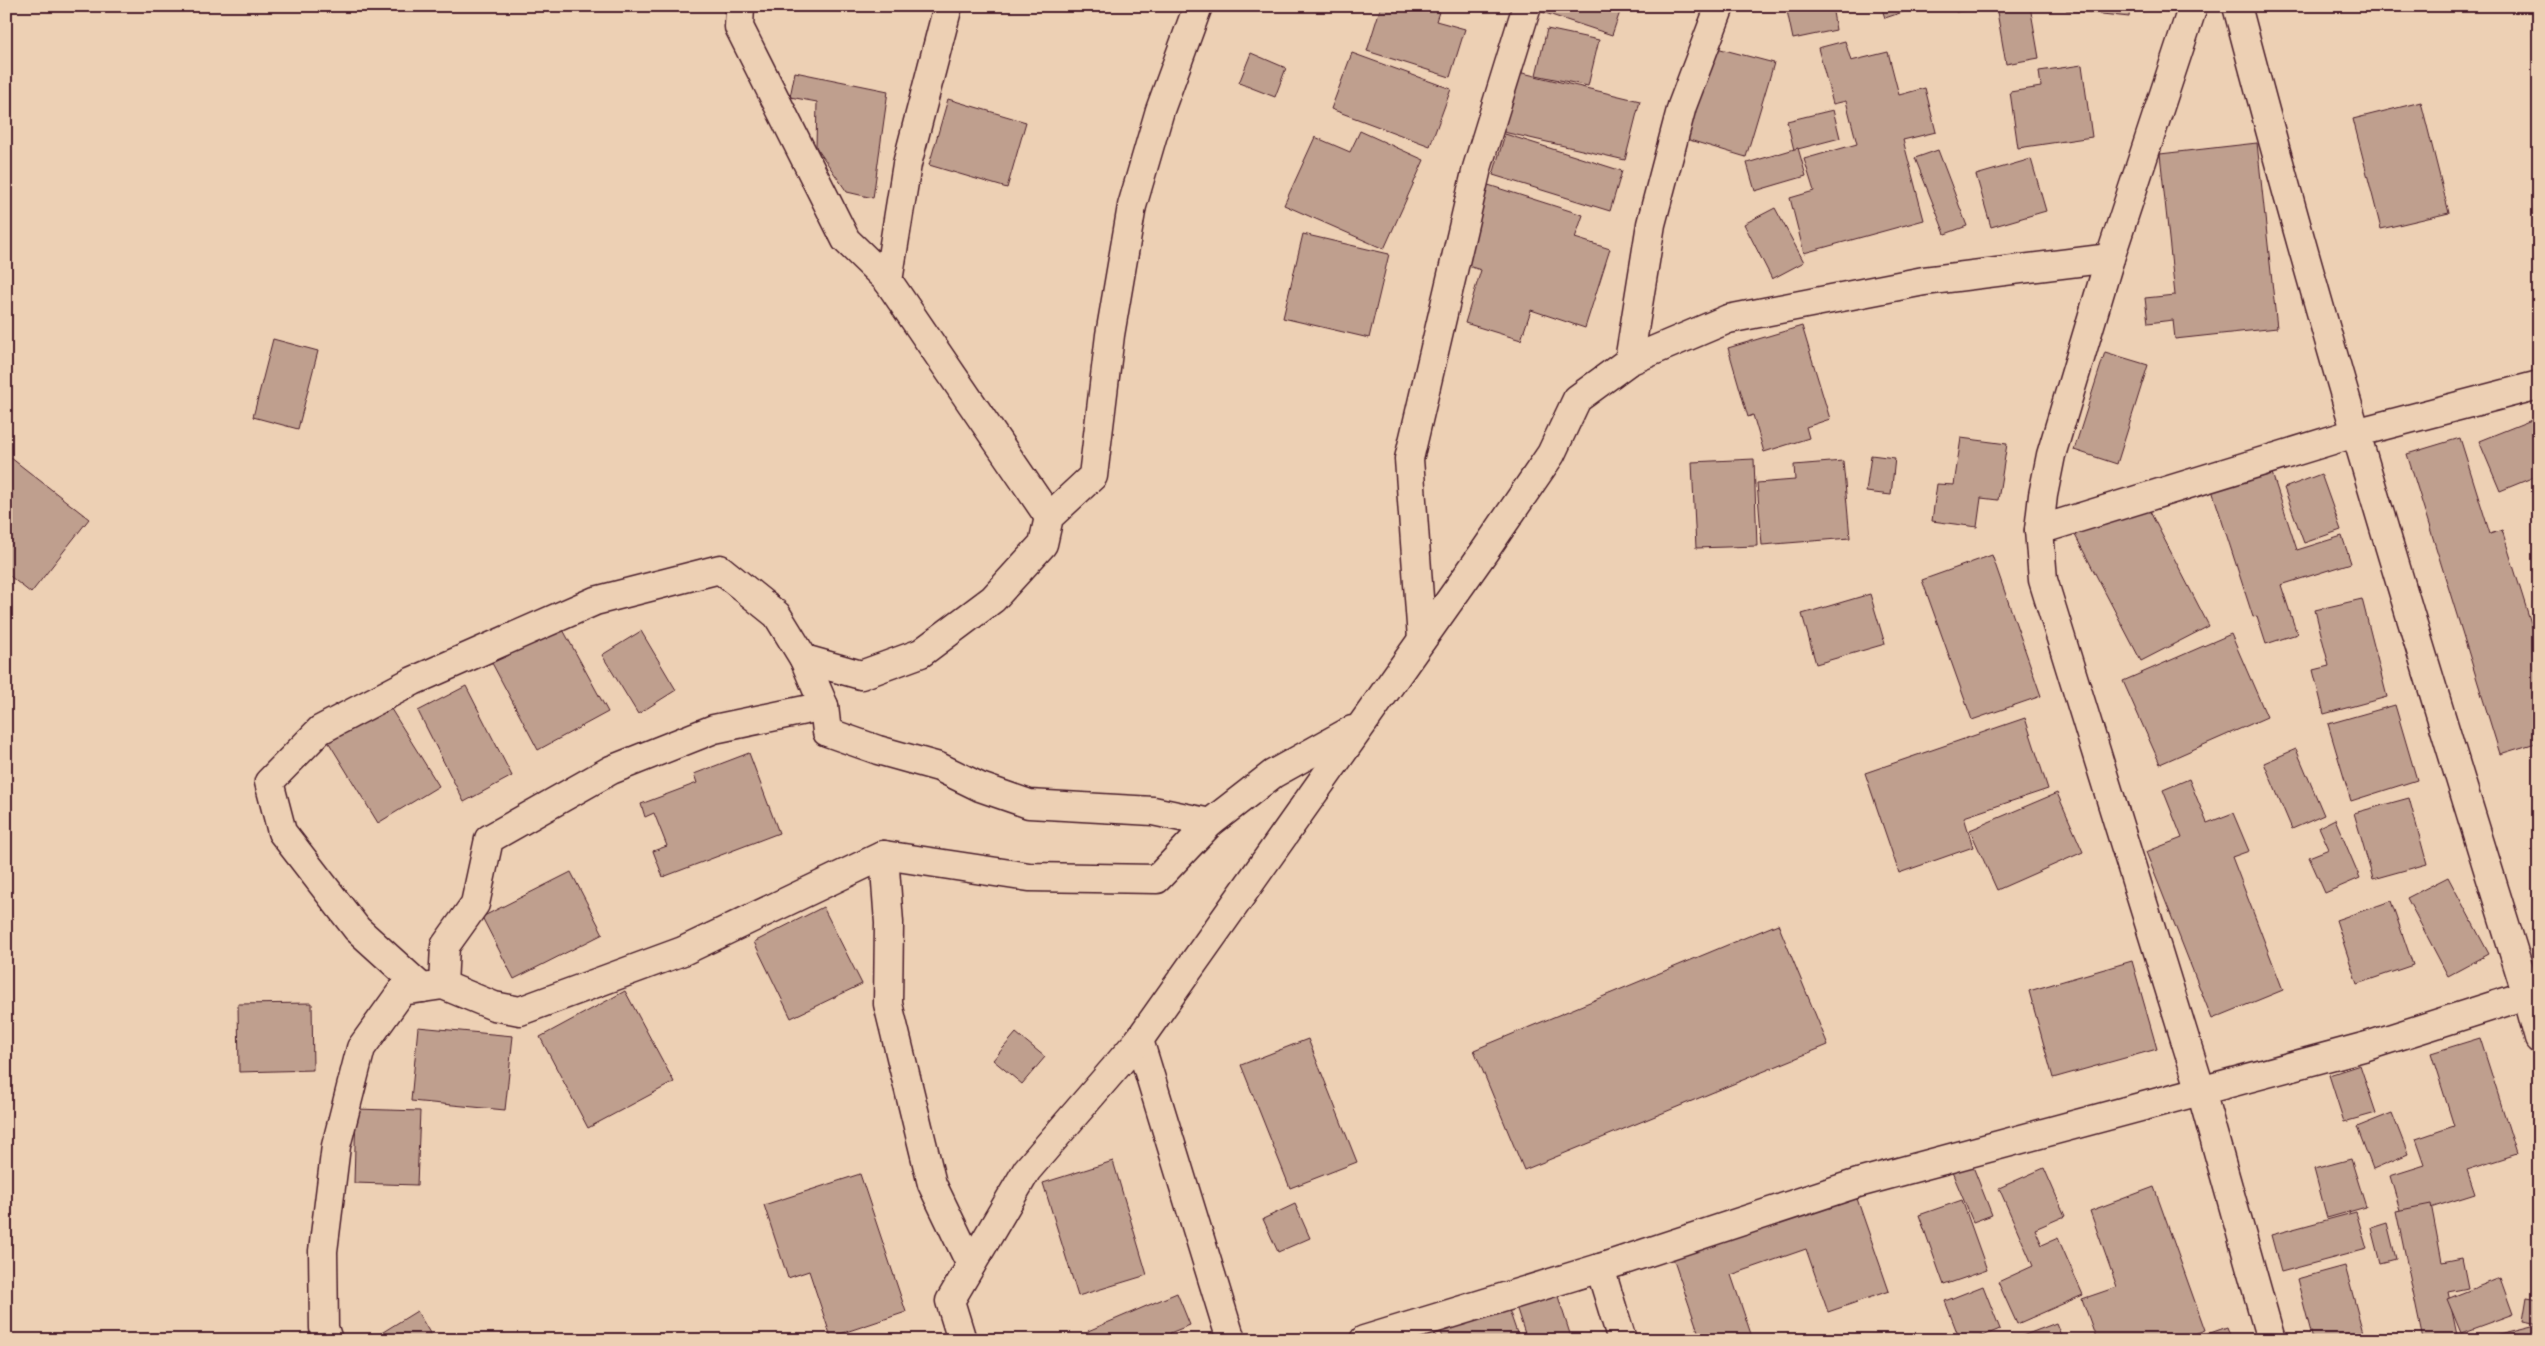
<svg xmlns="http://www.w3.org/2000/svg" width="2545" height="1346" font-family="'Patrick Hand',sans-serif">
<rect width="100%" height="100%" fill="#edd0b4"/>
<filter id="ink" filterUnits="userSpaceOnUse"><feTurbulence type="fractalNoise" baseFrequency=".02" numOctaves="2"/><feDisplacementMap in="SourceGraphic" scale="10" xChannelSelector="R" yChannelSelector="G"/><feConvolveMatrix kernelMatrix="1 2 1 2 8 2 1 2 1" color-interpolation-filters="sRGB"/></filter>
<g filter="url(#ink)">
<!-- building -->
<g fill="#bf9f8e" stroke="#4a1f2b">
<path d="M 1381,6 L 1441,6 L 1436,21 L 1465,29 L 1450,77 L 1367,51 Z"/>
<path d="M 1533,6 L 1622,6 L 1612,35 L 1533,9 Z"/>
<path d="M 1786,6 L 1832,6 L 1836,30 L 1793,39 Z"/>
<path d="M 1881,6 L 1911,6 L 1912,9 L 1885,18 Z"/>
<path d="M 1955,6 L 1994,6 L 1956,12 Z"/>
<path d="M 1996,6 L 2030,6 L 2039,58 L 2006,64 Z"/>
<path d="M 2066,6 L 2130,6 L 2129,17 L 2066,10 Z"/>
<path d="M 1547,29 L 1599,40 L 1588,86 L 1536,75 Z"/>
<path d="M 1845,41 L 1851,61 L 1888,52 L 1899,95 L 1925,88 L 1936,132 L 1903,140 L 1924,220 L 1804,253 L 1790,198 L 1814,191 L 1804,159 L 1857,144 L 1846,101 L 1833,104 L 1818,48 Z"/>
<path d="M 1713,47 L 1774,63 L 1746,157 L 1686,139 Z"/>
<path d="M 1251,53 L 1286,68 L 1275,97 L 1239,83 Z"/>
<path d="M 1352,53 L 1451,89 L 1430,146 L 1331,109 Z"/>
<path d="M 2082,65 L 2092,137 L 2018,148 L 2010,92 L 2041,87 L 2039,71 Z"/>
<path d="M 1510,70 L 1640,101 L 1625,160 L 1495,130 Z"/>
<path d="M 795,72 L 888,91 L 873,198 L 847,192 L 816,147 L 817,102 L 790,97 Z"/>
<path d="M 948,99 L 1026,122 L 1007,188 L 929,165 Z"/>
<path d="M 2421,102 L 2449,213 L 2381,229 L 2353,119 Z"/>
<path d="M 1833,110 L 1840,138 L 1794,150 L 1787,121 Z"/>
<path d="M 1360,131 L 1424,160 L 1384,249 L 1284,205 L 1315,137 L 1350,152 Z"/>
<path d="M 1505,134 L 1622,171 L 1610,211 L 1493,175 Z"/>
<path d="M 2257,143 L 2277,328 L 2175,339 L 2173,320 L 2148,323 L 2145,298 L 2175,295 L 2160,154 Z"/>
<path d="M 1798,148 L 1806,176 L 1755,191 L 1747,163 Z"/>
<path d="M 1938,150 L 1967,226 L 1945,234 L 1915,158 Z"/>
<path d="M 2031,159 L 2046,211 L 1991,227 L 1976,175 Z"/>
<path d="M 1482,183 L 1583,215 L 1575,238 L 1610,249 L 1585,328 L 1531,310 L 1521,340 L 1465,323 L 1481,270 L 1458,263 Z"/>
<path d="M 1775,208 L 1804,262 L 1772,279 L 1744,224 Z"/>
<path d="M 1303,234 L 1389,254 L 1369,338 L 1283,318 Z"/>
<path d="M 1802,326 L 1830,419 L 1806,427 L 1809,438 L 1764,452 L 1753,415 L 1748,417 L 1728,348 Z"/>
<path d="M 273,339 L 318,351 L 298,429 L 253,417 Z"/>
<path d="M 2105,352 L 2148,365 L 2117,464 L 2074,450 Z"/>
<path d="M 2539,417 L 2539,475 L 2500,491 L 2479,441 Z"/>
<path d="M 1961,438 L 2007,444 L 1998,500 L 1981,498 L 1977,527 L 1932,521 L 1937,484 L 1954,485 Z"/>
<path d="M 2460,438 L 2490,534 L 2502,530 L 2539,649 L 2539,742 L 2500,754 L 2407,454 Z"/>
<path d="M 6,454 L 89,519 L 31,593 L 6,573 Z"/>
<path d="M 1871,455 L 1895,458 L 1891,495 L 1866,492 Z"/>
<path d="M 1754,459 L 1757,546 L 1696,548 L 1692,462 Z"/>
<path d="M 1843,461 L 1850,538 L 1762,545 L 1757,483 L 1795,480 L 1794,465 Z"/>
<path d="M 2271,470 L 2297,550 L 2342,536 L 2351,563 L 2281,585 L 2297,634 L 2266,644 L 2257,616 L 2253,617 L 2212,490 Z"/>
<path d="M 2321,474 L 2341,530 L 2304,543 L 2284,488 Z"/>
<path d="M 2144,500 L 2209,626 L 2141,661 L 2075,535 Z"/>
<path d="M 1992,555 L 2041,696 L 1972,720 L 1922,580 Z"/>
<path d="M 1870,594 L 1885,644 L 1816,664 L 1802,614 Z"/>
<path d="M 2362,599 L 2387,697 L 2324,714 L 2313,670 L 2329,666 L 2315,610 Z"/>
<path d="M 561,626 L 608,712 L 538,750 L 492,663 Z"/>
<path d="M 641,631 L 676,690 L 638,714 L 602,655 Z"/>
<path d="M 2231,634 L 2267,717 L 2160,764 L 2123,681 Z"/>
<path d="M 466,686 L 512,776 L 464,802 L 418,711 Z"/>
<path d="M 386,701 L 439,786 L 378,823 L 326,738 Z"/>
<path d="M 2395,705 L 2417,780 L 2351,801 L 2328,724 Z"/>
<path d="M 2025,718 L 2048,789 L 1964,817 L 1973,847 L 1899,873 L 1865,773 Z"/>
<path d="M 2296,749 L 2324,815 L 2292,829 L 2264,763 Z"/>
<path d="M 749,753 L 779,833 L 663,877 L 653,851 L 667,846 L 654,813 L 645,817 L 641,804 L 697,783 L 694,774 Z"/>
<path d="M 2189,779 L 2207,823 L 2233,813 L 2249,851 L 2232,857 L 2283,990 L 2212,1019 L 2146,852 L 2182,838 L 2163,790 Z"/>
<path d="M 2057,793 L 2083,852 L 1997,890 L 1970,830 Z"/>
<path d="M 2409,798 L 2427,864 L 2373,879 L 2354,813 Z"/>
<path d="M 2335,819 L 2360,878 L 2325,893 L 2309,857 L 2329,849 L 2319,827 Z"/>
<path d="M 571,872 L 603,934 L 514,979 L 482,917 Z"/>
<path d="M 2448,877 L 2489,954 L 2448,976 L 2407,898 Z"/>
<path d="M 2391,901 L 2413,965 L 2357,984 L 2336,920 Z"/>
<path d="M 823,907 L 862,984 L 791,1018 L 754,942 Z"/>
<path d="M 1778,924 L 1828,1045 L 1524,1170 L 1474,1050 Z"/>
<path d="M 2132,961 L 2157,1049 L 2053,1078 L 2029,991 Z"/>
<path d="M 625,991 L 674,1082 L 588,1128 L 540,1037 Z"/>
<path d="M 312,1003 L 313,1070 L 239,1072 L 238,1004 Z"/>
<path d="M 418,1027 L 513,1036 L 505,1110 L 411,1101 Z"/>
<path d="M 1016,1033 L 1045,1057 L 1022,1084 L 993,1060 Z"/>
<path d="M 2480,1038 L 2517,1154 L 2467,1170 L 2475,1194 L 2402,1217 L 2390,1176 L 2425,1165 L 2416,1139 L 2454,1126 L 2431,1053 Z"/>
<path d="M 1308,1039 L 1357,1162 L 1290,1188 L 1241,1065 Z"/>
<path d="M 2360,1065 L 2376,1113 L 2344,1122 L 2329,1075 Z"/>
<path d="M 356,1109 L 420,1111 L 417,1185 L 354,1183 Z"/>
<path d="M 2392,1113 L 2408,1154 L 2373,1169 L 2357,1127 Z"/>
<path d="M 2351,1159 L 2366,1207 L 2327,1218 L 2314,1169 Z"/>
<path d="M 1113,1161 L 1147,1275 L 1078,1296 L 1043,1183 Z"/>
<path d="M 1972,1164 L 1992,1215 L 1973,1222 L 1952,1172 Z"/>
<path d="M 2044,1168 L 2065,1216 L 2035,1229 L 2042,1245 L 2058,1238 L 2083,1295 L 2017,1324 L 1998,1282 L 2033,1266 L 1999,1188 Z"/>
<path d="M 860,1174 L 906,1312 L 831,1337 L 809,1271 L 788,1278 L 764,1205 Z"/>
<path d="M 2154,1187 L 2205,1330 L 2178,1340 L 2097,1340 L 2082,1299 L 2117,1287 L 2090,1211 Z"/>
<path d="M 1854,1190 L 1889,1291 L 1828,1312 L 1806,1249 L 1731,1275 L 1753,1340 L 1701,1340 L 1672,1255 Z"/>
<path d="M 1962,1200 L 1987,1270 L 1944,1285 L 1919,1215 Z"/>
<path d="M 1295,1204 L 1310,1238 L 1278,1252 L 1263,1219 Z"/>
<path d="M 2431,1204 L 2442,1262 L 2462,1258 L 2468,1288 L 2448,1292 L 2458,1340 L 2423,1340 L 2396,1211 Z"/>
<path d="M 2356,1212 L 2367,1249 L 2281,1272 L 2271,1235 Z"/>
<path d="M 2387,1223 L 2396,1259 L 2380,1263 L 2371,1228 Z"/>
<path d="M 2345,1266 L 2365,1340 L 2313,1340 L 2297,1279 Z"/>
<path d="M 2500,1278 L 2513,1314 L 2461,1333 L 2447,1299 Z"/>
<path d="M 1983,1286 L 2000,1329 L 1973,1340 L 1960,1340 L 1945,1301 Z"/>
<path d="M 1555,1287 L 1572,1340 L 1527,1340 L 1514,1300 Z"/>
<path d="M 1177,1293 L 1190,1325 L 1170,1333 L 1173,1340 L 1092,1340 L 1088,1331 Z"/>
<path d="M 2527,1297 L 2539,1299 L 2539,1324 L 2523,1321 Z"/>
<path d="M 1506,1301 L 1518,1336 L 1507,1340 L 1444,1340 L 1438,1324 Z"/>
<path d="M 417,1311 L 434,1340 L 370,1340 Z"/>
<path d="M 1432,1323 L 1437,1340 L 1373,1340 Z"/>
<path d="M 2056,1323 L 2063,1340 L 2012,1340 Z"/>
<path d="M 2539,1324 L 2539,1340 L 2475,1340 Z"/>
<path d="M 2227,1327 L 2232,1340 L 2191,1340 Z"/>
</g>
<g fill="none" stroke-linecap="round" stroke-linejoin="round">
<!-- street casing -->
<g stroke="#4a1f2b" stroke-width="31">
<g id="street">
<path d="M 740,6 L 739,27 L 846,240 L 888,281"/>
<path d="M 948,6 L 907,164 L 888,281 L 1049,517"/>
<path d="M 1198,6 L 1160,110 L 1132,206 L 1110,335 L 1093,476 L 1049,517 L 1043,544 L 993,599 L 921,653 L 861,675 L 804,659 L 824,706 L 827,732 L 878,750 L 939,767 L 980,787 L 1029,804 L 1153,811 L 1210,823"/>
<path d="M 2237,6 C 2324,339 2425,667 2527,995 L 2539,992"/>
<path d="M 1629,361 L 1651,224 L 1682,106 L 1720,6"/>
<path d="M 2039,530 L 2355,433 L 2539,385"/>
<path d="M 1422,639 L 1409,459 L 1477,168 L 1527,6"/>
<path d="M 443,985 L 445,946 L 475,904 L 489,839 L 611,770 L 714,729 L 824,706"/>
<path d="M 422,988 L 357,929 L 282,832 L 269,782 L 320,730 L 413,681 L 595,601 L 720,569 L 777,615 L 804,659"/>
<path d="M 1139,1040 L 1231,1340"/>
<path d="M 971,1265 L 932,1184 L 888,1004 L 889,923 L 884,855 L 1029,877 L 1157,879 L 1210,823 L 1273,774 L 1352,730"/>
<path d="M 1600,1268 L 1622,1340"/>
<path d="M 328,1340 L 324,1328 L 323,1251 L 336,1146 L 361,1048 L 402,991 L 443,985 L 494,1006 L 520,1011 L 683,951 L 884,855"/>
<path d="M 962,1340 L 950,1301 L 1027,1170 L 1139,1040 L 1484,552 L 1551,454 L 1577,399 L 1629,361 L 1728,319 L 1924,281 L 2110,258"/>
<path d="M 1364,1340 L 1600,1268 L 1858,1183 L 2367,1046 L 2527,995 L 2539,1039"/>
</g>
</g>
<!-- primary casing -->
<g stroke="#4a1f2b" stroke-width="31">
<path id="primary" d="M 2193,6 L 2110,258 L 2051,455 L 2043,495 L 2039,530 L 2043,580 L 2201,1091 L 2271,1340"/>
</g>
<!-- street -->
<use href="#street" stroke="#edd0b4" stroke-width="28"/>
<!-- primary -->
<use href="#primary" stroke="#edd0b4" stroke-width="28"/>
</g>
</g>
<!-- margin -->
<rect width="2545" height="1346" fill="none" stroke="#edd0b4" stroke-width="25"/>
<rect x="12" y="12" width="2520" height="1321" fill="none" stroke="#4a1f2b" stroke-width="2" filter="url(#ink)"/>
</svg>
